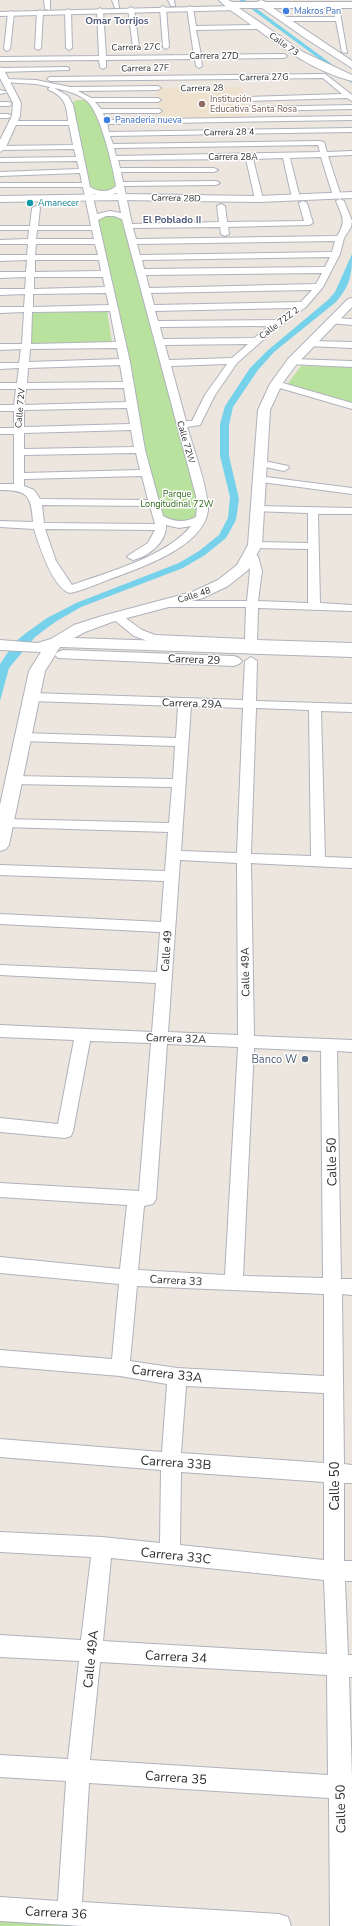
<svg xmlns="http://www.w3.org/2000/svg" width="352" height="1926" font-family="'Nunito Sans',sans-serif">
<rect width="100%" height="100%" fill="#ede6df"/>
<!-- education -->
<path fill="#eee2cf" d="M 242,87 L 250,120 L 160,121 L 157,88 Z"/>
<!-- green -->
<g fill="#b8e29d">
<path d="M 77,100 L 87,100 L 99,111 L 120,187 L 115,191 L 90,191 L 71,103 Z"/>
<path d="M 101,215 L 123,216 L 181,425 L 201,518 L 188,524 L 157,517 L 97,217 Z"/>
<path d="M 107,311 L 112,342 L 32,344 L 32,313 Z"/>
<path d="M 301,366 L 352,367 L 352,404 L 286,386 Z"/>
<path d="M 0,1920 L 130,1926 L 0,1926 Z"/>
</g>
<!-- water -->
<g fill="#76d1eb">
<path d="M 239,0 L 245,0 L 352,79 L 352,83 Z"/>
<path d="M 352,254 C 352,276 350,285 336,302 L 274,352 L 258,370 L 233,407 L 229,425 L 229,456 L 239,499 L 236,520 L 226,538 L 205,555 L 183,568 L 81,607 L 55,622 L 35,637 L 9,668 L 0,701 L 0,664 L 15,642 L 26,633 L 47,618 L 76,603 L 179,563 L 199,551 L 219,535 L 228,518 L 230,497 L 220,456 L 220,424 L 225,406 L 250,368 L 267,351 L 329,299 L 335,292 Z"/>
</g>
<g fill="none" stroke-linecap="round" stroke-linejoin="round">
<!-- minor casing -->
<g stroke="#afb2bc" stroke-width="2">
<g id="minor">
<path d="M 44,0 L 50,0 L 50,10 L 45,9 Z"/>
<path d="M 112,0 L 118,0 L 119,8 L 115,8 Z"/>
<path d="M 168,0 L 174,0 L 175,6 L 171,6 Z"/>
<path d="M 163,6 L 166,8 L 169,47 L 166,49 L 163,47 L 160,8 Z"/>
<path d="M 190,6 L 193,8 L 196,26 L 260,25 L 263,27 L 260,29 L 196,30 L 201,55 L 284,54 L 287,56 L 284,58 L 201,59 L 202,66 L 199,68 L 196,66 L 195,59 L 106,60 L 106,67 L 103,69 L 100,67 L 99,60 L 0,61 L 0,57 L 99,56 L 97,10 L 100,8 L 103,10 L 106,56 L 194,55 L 187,8 Z"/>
<path d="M 334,6 L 339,7 L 347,53 L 342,52 L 336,21 L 284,21 L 281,19 L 284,17 L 335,17 Z"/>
<path d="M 131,7 L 134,9 L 139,47 L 136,49 L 133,47 L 128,9 Z"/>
<path d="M 68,9 L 71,11 L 72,48 L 69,50 L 66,48 L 65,11 Z"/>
<path d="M 40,10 L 43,12 L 41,48 L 38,50 L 35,48 L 37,12 Z"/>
<path d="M 11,11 L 14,13 L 10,49 L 7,51 L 4,49 L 8,13 Z"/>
<path d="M 67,67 L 69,68 L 69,70 L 0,72 L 0,68 Z"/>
<path d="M 325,74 L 352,95 L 352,101 L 347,98 L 245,101 L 242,99 L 245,97 L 342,94 L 323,78 L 50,81 L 47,79 L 50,77 Z"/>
<path d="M 6,79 L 36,80 L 70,87 L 158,86 L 161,88 L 158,90 L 78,91 L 91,98 L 158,98 L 161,100 L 158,102 L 95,102 L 101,109 L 159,109 L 162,111 L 159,113 L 103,113 L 105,120 L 352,116 L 352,120 L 107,124 L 109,132 L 352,128 L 352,132 L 110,136 L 113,144 L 319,141 L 324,142 L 327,152 L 352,151 L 352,155 L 328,156 L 341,196 L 337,198 L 333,196 L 321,157 L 290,158 L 300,198 L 296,200 L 292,198 L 283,158 L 253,159 L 263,199 L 259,201 L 255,199 L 246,159 L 118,160 L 120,168 L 214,168 L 218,170 L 214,172 L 121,172 L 123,182 L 216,181 L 220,183 L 216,185 L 124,186 L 132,224 L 219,222 L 217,206 L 221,204 L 225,206 L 227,222 L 304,221 L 299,203 L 303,201 L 307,203 L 313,223 L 309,225 L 228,227 L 229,234 L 225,236 L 221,234 L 220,227 L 133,228 L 136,239 L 337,236 C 347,221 342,216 336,201 L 340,199 L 344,201 L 352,221 L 351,227 L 344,238 L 340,254 L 323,287 L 306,307 L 272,332 L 237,363 L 215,395 L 200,425 L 187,427 C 193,446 209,492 208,510 C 204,547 140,568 110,579 C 97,584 84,590 70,593 C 53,589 39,545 34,529 L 0,527 L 0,521 L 33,522 C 31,495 28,490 0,490 L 0,484 L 14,484 L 14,434 L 0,434 L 0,428 L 14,428 L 14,411 L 0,411 L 0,405 L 14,405 L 16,389 L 0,389 L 0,383 L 17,383 L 19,368 L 0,369 L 0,363 L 19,363 L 21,349 L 0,350 L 0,344 L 22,344 L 24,312 L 0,313 L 0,307 L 24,307 L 25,294 L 0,295 L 0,289 L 25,289 L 26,277 L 0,278 L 0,272 L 26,272 L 27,260 L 0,261 L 0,255 L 27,255 L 28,244 L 0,244 L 0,240 L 28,239 L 29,230 L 0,230 L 0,226 L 30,226 L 32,208 L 36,206 L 40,208 L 38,226 L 91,226 L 83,187 L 0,187 L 0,183 L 82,183 L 80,173 L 0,176 L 0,172 L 79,169 L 77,161 L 0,162 L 0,158 L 76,157 L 74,149 L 0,150 L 1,146 L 73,145 L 69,125 L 9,125 L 9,121 L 68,121 C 67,105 64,96 49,90 L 48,89 L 50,87 L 36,84 L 4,82 L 4,80 ZM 54,88 C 65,90 80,94 88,102 C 101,115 113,167 116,186 C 109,193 98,192 90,187 L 73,105 L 68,96 ZM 318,145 L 320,152 L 116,156 L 114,148 ZM 117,193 L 121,213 L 110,211 L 97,214 L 92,194 L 104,196 ZM 106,216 L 114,216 L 122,219 L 196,496 L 197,507 L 196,517 C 185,523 174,522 163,516 L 145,450 L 130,362 L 98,220 ZM 37,230 L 92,230 L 94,239 L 36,239 ZM 335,241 L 332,252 L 140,255 L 137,244 ZM 36,244 L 95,244 L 98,255 L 35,255 ZM 330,257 L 325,267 L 144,269 L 142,260 ZM 35,260 L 99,260 L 101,271 L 35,272 ZM 322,273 L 316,284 L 149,288 L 146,275 ZM 34,277 L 103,277 L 105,287 L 34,289 ZM 312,290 L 301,302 L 154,305 L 151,293 ZM 106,293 L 109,305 L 33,307 L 33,294 ZM 293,308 L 276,320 L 158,321 L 155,311 ZM 110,311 L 116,342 L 31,344 L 32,312 ZM 269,326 L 254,338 L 163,339 L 160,327 ZM 248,344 L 232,358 L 169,360 L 165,345 ZM 117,348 L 119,359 L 29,362 L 30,349 ZM 227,364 L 205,395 L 192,421 L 186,421 L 171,366 ZM 120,365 L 123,382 L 27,383 L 28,368 ZM 124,388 L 126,402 L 24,405 L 26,389 ZM 127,408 L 130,424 L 24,427 L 24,410 ZM 131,430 L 134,447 L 24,449 L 24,433 ZM 136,453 L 140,470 L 24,473 L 24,455 ZM 142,476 L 148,500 L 40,499 L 34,490 L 24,486 L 24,479 ZM 42,505 L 150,506 L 155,524 L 44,523 ZM 166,525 L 179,528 L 191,526 C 166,557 108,572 72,585 L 56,561 L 45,529 L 155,530 L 148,543 L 129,555 L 127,557 L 133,560 C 148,557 167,542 166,525 Z"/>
<path d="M 0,90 L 8,92 L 0,94 Z"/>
<path d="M 0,102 L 9,102 L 12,104 L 9,106 L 0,106 Z"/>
<path d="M 352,105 L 352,109 L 248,111 L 245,109 L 248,107 Z"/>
<path d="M 0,114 L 8,114 L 12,116 L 8,118 L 0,118 Z"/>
<path d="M 333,318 L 352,319 L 352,325 L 330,323 L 329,321 Z"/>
<path d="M 310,341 L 352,342 L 352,348 L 307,346 L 305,344 Z"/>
<path d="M 292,359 L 352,361 L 352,367 L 289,364 L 287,362 Z"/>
<path d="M 276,381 L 352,403 L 352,409 L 273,386 L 271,384 Z"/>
<path d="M 260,460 L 288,466 L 289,468 L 284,471 L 256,465 L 255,463 Z"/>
<path d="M 258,476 L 352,488 L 352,494 L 254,481 L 253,479 Z"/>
<path d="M 257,506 L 352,508 L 352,514 L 318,514 L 320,603 L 352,605 L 352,611 L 258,608 L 257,640 L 352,643 L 352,651 L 153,643 L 134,636 L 112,618 L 110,616 L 112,614 L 120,614 L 142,630 L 155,635 L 245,639 L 246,607 L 165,607 L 159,604 L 165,601 L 247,601 L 250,571 L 246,556 L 252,553 L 258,556 L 262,571 L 258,601 L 308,603 L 308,549 L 255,548 L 249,545 L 255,542 L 308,543 L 308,513 L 253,511 L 252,509 L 253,507 Z"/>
<path d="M 251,657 L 257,661 L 256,701 L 352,704 L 352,712 L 321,711 L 325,857 L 352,858 L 352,868 L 251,863 L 254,1036 L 352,1040 L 352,1052 L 337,1051 L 341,1279 L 352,1279 L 352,1295 L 342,1294 L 344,1464 L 352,1465 L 352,1483 L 344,1483 L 344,1561 L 352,1561 L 352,1581 L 345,1581 L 348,1655 L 352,1655 L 352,1677 L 349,1677 L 352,1777 L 352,1926 L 330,1926 L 329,1798 L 89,1783 L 82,1902 L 279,1914 L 288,1917 L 291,1926 L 83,1926 L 0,1921 L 0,1897 L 58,1901 L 66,1781 L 0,1777 L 0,1755 L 68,1759 L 79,1661 L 0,1657 L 0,1635 L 81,1640 L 91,1557 L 0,1552 L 0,1532 L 102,1537 L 160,1543 L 161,1470 L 0,1457 L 0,1439 L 162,1452 L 167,1384 L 120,1376 L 0,1366 L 0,1350 L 112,1359 L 119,1284 L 0,1273 L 0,1257 L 120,1269 L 127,1205 L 0,1197 L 0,1183 L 139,1191 L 151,1043 L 90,1041 L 73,1131 L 71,1136 L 65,1138 L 0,1132 L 0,1118 L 58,1124 L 74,1040 L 0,1037 L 0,1025 L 152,1032 L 156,983 L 0,975 L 0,965 L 157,972 L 160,932 L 0,924 L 0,914 L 161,922 L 164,881 L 0,875 L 0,865 L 165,871 L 168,832 L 5,827 L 0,826 L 0,820 L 5,819 L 169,823 L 172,787 L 14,784 L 9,783 L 7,780 L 9,777 L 14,776 L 173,779 L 175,746 L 23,741 L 18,740 L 17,737 L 18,734 L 23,733 L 176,738 L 178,706 L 32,701 L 26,697 L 32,693 L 243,700 L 245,661 ZM 191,706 L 243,708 L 237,853 L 181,851 ZM 256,708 L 309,710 L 311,856 L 251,854 ZM 180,860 L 237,863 L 238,1035 L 168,1032 ZM 167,1044 L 238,1047 L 225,1275 L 138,1270 L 144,1206 L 153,1204 L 156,1199 ZM 254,1048 L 321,1051 L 323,1278 L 243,1276 ZM 137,1286 L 324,1294 L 324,1376 L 177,1368 L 130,1361 ZM 186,1386 L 324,1393 L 324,1463 L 181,1453 ZM 181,1472 L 324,1482 L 324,1560 L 180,1545 ZM 111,1558 L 324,1580 L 327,1654 L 103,1641 ZM 100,1662 L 327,1675 L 328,1775 L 90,1760 Z"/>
</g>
</g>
<!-- tertiary casing -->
<g stroke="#afb2bc" stroke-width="2">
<g id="tertiary">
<path d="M 234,6 L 238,8 L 237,10 L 0,16 L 0,12 Z"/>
<path d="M 0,67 L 4,70 L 21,103 L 20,116 L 5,149 L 0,152 L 0,140 L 12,116 L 13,103 L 0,78 Z"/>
<path d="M 352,192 L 352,198 L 259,202 L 122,200 L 0,202 L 0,196 L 122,194 L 259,196 Z"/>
<path d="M 352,298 L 352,307 L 296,365 L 282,384 L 270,410 L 262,545 L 248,570 L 228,586 L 203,598 L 112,622 L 85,632 L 74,638 L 352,647 L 352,657 L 60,647 L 45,671 L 9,845 L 6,849 L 0,851 L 0,805 L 29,671 L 41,652 L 0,650 L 0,640 L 37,643 L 51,639 L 74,625 L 102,616 L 192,592 L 218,580 L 237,565 L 248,545 L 258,410 L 270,384 L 288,359 L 348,299 Z"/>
<path d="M 63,650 L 234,656 L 239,658 L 242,661 L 239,664 L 234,666 L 58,658 L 55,655 L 58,652 Z"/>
</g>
</g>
<!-- secondary casing -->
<g stroke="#afb2bc" stroke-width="2">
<path id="secondary" d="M 219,0 L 228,0 L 232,2 L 257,2 L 261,0 L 266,2 L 352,2 L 352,8 L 273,8 L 352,61 L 352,68 L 308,40 L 262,8 L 239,8 L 303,52 L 352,75 L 352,81 C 311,71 276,43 243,19 C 235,13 225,7 219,0 Z"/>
</g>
<!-- minor -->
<use href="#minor" fill="#fff" fill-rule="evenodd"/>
<!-- tertiary -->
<use href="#tertiary" fill="#fff" fill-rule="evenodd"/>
<!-- secondary -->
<use href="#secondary" fill="#fff" fill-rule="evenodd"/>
</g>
<!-- markers -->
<g fill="#3f7fe0" stroke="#fff" stroke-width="1.5">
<circle cx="286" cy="11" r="4"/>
<circle cx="107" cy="120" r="4"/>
</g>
<circle fill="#8d6e63" stroke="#fff" stroke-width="1.5" cx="202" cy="104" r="4"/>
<circle fill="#0f9aa8" stroke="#fff" stroke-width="1.5" cx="30" cy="203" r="4"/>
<circle fill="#5c6f8a" stroke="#fff" stroke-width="1.5" cx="305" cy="1059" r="4"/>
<g text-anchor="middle" stroke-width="3" stroke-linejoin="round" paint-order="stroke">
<!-- far-shop labels -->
<g font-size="9" fill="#366cbe" stroke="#fff" text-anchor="start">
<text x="294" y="14">Makros Pan</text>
<text x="115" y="123">Panaderia nueva</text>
</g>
<!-- far-street labels -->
<g font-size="9" fill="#2c2c2c" stroke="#fff">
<text transform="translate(284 44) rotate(35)" y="3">Calle 73</text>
<text transform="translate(136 47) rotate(-1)" y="3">Carrera 27C</text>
<text x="214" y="59">Carrera 27D</text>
<text transform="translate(145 68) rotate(-1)" y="3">Carrera 27F</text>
<text transform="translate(264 77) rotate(-1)" y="3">Carrera 27G</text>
<text transform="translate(202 88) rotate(-1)" y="3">Carrera 28</text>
<text transform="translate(229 132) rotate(-1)" y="3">Carrera 28 4</text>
<text x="233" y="160">Carrera 28A</text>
<text transform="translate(176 198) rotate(1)" y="3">Carrera 28D</text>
<text transform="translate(279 323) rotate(-37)" y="3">Calle 72Z 2</text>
<text transform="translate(20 408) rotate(-85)" y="3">Calle 72V</text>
<text transform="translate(186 442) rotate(74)" y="3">Calle 72W</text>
<text transform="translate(194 595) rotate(-18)" y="3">Calle 48</text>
</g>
<!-- far-education labels -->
<g font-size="9" fill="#785e54" stroke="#fff" text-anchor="start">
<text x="210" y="102">Institución<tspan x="210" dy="10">Educativa Santa Rosa</tspan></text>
</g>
<!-- far-culture labels -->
<g font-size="9" fill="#0d838f" stroke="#fff" text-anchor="start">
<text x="38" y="206">Amanecer</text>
</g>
<!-- far-park labels -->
<g font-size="9" fill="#30681d" stroke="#fff">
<text x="177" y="497">Parque<tspan x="177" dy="10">Longitudinal 72W</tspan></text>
</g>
<!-- far-neighbourhood labels -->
<g font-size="10" font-weight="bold" fill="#4d587c" stroke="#fff">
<text x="117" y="24">Omar Torrijos</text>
<text x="172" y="223">El Poblado II</text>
</g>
<!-- street labels -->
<g font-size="11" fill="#2c2c2c" stroke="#fff">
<text transform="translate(194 659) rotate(2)" y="4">Carrera 29</text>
<text transform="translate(192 703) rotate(2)" y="4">Carrera 29A</text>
<text transform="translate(166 951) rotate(-86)" y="4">Calle 49</text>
<text transform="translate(245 972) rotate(-91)" y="4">Calle 49A</text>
<text transform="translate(176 1038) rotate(2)" y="4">Carrera 32A</text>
<text transform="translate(176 1280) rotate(3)" y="4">Carrera 33</text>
</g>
<!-- service labels -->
<g font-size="11" fill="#4e5e75" stroke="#fff" text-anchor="end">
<text x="297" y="1063">Banco W</text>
</g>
<!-- near-street labels -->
<g font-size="13" fill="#2c2c2c" stroke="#fff">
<text transform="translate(331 1162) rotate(-91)" y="5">Calle 50</text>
<text transform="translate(167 1373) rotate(7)" y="5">Carrera 33A</text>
<text transform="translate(176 1462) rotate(4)" y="5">Carrera 33B</text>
<text transform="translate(334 1486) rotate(-90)" y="5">Calle 50</text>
<text transform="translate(176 1555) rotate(6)" y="5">Carrera 33C</text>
<text transform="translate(176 1656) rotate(3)" y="5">Carrera 34</text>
<text transform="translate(90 1659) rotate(-84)" y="5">Calle 49A</text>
<text transform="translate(176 1777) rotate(4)" y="5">Carrera 35</text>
<text transform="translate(340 1809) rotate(-91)" y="5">Calle 50</text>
<text transform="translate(56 1912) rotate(3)" y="5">Carrera 36</text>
</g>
</g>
</svg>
